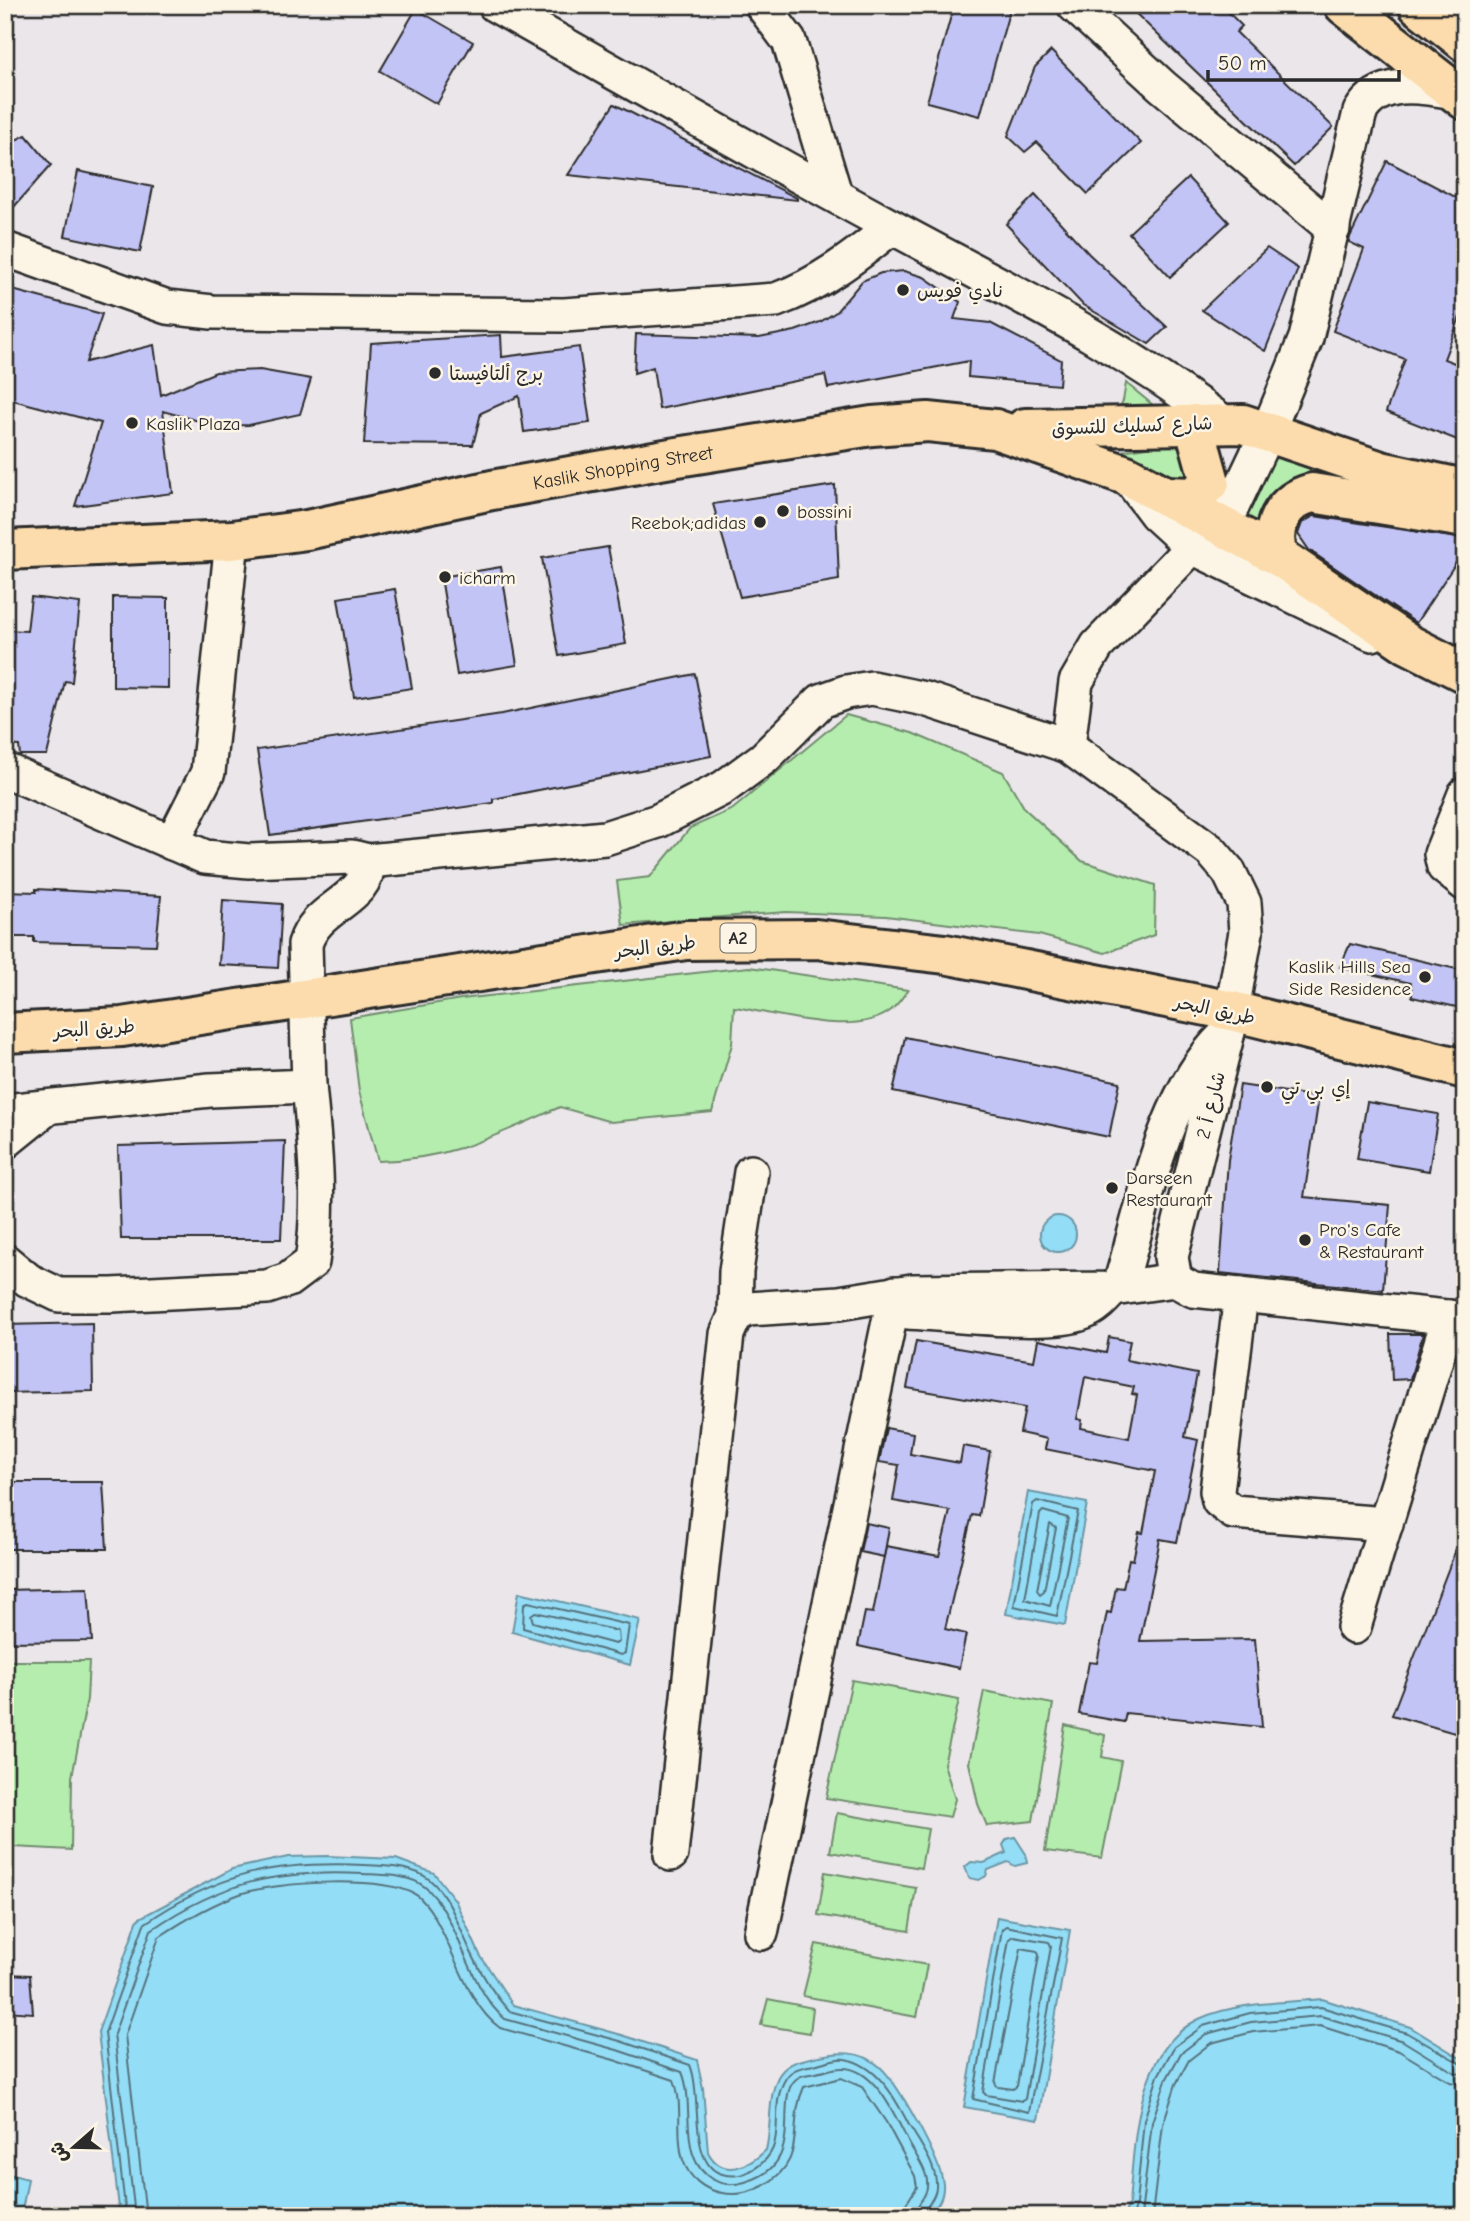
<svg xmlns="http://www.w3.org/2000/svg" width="1470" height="2221" font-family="'Comic Neue','Playpen Sans Arabic',sans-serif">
<rect width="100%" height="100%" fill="#ebe6ea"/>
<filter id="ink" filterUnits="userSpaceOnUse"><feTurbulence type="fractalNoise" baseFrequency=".0143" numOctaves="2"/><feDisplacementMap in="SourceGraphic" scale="14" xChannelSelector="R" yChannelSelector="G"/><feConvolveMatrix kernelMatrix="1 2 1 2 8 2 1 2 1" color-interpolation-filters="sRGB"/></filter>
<g filter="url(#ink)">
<!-- green -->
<g fill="#b5edaf" stroke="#708c6d" stroke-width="2">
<path d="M 1126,383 L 1170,419 L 1113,418 L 1123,401 Z"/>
<path d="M 1181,442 L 1197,483 L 1094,455 Z"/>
<path d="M 1275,458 L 1432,496 L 1301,485 L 1262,524 L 1235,514 L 1259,463 Z"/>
<path d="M 846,715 L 912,733 L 1003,772 L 1025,809 L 1082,861 L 1155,885 L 1154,935 L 1105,953 L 1039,935 L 886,916 L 786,912 L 623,925 L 617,881 L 650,877 L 690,828 L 733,809 Z"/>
<path d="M 749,967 L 908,990 C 903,996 897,1006 890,1011 C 854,1038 776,1013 734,1007 L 732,1044 L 712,1112 L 611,1122 L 560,1107 C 495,1136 452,1159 378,1161 L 359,1091 L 350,1018 L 461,999 Z"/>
<path d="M 5,1661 L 89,1661 L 87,1699 L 72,1777 L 71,1850 L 13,1847 L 5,1824 Z"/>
<path d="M 852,1680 L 959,1700 L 944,1764 L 955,1799 L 950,1817 L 826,1798 Z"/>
<path d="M 984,1691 L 1053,1704 L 1033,1821 L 987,1826 L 978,1804 L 969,1763 Z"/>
<path d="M 1065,1725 L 1105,1735 L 1102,1757 L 1121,1761 L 1102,1858 L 1045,1851 Z"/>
<path d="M 837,1813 L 928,1829 L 921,1868 L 830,1852 Z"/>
<path d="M 825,1872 L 916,1888 L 909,1931 L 818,1915 Z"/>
<path d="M 816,1944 L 927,1965 L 917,2017 L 803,1996 Z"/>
<path d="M 768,1999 L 813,2008 L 810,2033 L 761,2025 Z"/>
</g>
<!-- water -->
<g fill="#94ddf6" stroke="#6a96a5" stroke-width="2">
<circle cx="1058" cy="1234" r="18"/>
<path d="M 1028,1492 L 1087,1503 L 1065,1625 L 1006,1614 Z"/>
<path d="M 519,1592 L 640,1620 L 630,1665 L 512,1632 Z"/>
<path d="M 1015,1837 L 1026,1854 L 1027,1863 L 1015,1866 L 1008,1862 L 988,1870 L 986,1876 L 979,1880 L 969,1878 L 965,1867 L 971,1862 L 984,1863 L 1006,1853 L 1003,1845 L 1007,1839 Z"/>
<path d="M 327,1856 L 396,1859 L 434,1873 L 455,1900 L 480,1955 L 513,2005 L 622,2035 L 697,2060 L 703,2088 L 708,2152 C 722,2179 749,2167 766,2150 C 772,2126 767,2100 778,2077 C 786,2062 800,2061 814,2057 C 837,2052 861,2049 880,2067 C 898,2083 941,2161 943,2184 C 944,2198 937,2208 927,2216 L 120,2216 L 98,2032 L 138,1919 L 232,1869 L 288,1857 Z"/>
<path d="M 997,1917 L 1070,1930 L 1038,2120 L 964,2107 Z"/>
<path d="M 1322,1999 L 1410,2027 L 1465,2061 L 1465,2216 L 1124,2216 L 1129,2203 C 1135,2142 1135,2050 1199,2019 C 1236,2002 1283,2003 1322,1999 Z"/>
<path d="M 5,2173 L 28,2179 L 21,2216 L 5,2216 Z"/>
</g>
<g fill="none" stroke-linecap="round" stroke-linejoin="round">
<!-- shore -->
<g stroke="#55727c" stroke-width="2">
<path d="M 1037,1501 L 1078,1511 L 1057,1616 L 1014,1606 L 1033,1504 Z"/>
<path d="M 1043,1511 L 1068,1518 L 1050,1606 L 1025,1599 L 1040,1514 Z"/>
<path d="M 1050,1524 L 1056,1528 L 1044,1591 L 1040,1594 L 1037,1590 Z"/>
<path d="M 528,1602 L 629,1625 L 625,1653 L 621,1655 L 523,1628 L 524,1604 Z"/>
<path d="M 535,1612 L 618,1631 L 619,1642 L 615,1644 L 533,1622 L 531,1615 Z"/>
<path d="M 1006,1926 L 1062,1938 L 1029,2112 L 973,2099 L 1002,1929 Z"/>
<path d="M 1013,1936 L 1049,1942 L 1051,1946 L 1025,2099 L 1022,2101 L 986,2095 L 983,2092 L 1009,1939 Z"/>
<path d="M 1021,1948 L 1037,1951 L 1039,1955 L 1017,2086 L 1013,2089 L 998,2087 L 995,2083 Z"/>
<path d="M 126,2216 L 105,2033 L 144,1924 C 218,1873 275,1861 364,1865 C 384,1866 414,1866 430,1880 C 451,1898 460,1930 472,1954 C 481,1973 495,1996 509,2011 L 620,2041 L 690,2065 C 702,2093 689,2161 719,2173 C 730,2177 741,2176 750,2171 C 794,2149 765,2111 786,2078 C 793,2068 803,2067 814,2065 C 823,2063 836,2057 845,2059 C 878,2065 895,2098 909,2125 C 919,2142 938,2167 936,2188 C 935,2200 925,2205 924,2216"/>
<path d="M 135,2216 L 114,2034 L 151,1930 C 222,1881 277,1870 363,1874 C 382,1875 409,1874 425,1887 C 459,1915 467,1988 505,2019 L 617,2050 L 682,2072 C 696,2105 676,2160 714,2180 C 723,2185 735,2185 745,2182 C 812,2164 769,2094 799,2077 C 804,2074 813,2074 820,2072 C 826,2071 834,2068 841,2068 C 875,2066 896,2118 909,2143 C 916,2156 929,2172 927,2187 C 926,2199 915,2204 915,2216"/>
<path d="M 146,2216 L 125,2035 L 159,1937 C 183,1921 212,1904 240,1894 C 272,1882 392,1874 419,1897 C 423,1901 429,1908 432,1913 C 453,1946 467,2005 500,2028 L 614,2060 L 674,2080 C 684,2105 675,2135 683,2160 C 689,2178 704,2190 722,2193 C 737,2196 750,2193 763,2186 C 810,2159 786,2126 804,2087 L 841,2078 L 862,2087 L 886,2122 L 915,2176 L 917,2187 L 906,2204 L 904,2216"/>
<path d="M 1132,2216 L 1136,2204 L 1144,2120 L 1158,2076 L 1174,2047 L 1203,2026 L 1250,2013 L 1321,2007 L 1407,2033 L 1465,2066"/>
<path d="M 1141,2216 L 1152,2122 L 1166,2080 L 1181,2053 L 1206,2034 L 1251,2022 L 1321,2016 L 1403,2041 L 1455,2073 L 1465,2075"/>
<path d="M 1152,2216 L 1163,2124 L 1176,2084 L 1189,2060 L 1211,2043 L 1253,2032 L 1320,2026 L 1399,2051 L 1450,2082 L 1465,2085"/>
</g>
</g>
<!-- building -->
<g fill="#c3c4f6" stroke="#2b2b2b" stroke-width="2" fill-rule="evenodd">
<path d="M 954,5 L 1011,5 L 980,116 L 927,102 Z"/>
<path d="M 1127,5 L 1221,5 L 1242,26 L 1236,32 L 1333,127 L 1294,166 Z"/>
<path d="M 416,9 L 473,42 L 437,104 L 380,71 Z"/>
<path d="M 1051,51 L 1141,143 L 1088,194 L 1037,142 L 1025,152 L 1008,136 L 1035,67 Z"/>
<path d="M 614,104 L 797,198 L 797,200 L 568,175 Z"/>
<path d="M 26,135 L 51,165 L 5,217 L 5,145 Z"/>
<path d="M 1387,161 L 1465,202 L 1465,304 L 1444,359 L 1465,367 L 1465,443 L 1386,412 L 1405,359 L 1333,331 L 1364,249 L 1349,242 L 1350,237 Z"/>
<path d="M 78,171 L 153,187 L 140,252 L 65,236 Z"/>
<path d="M 1188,178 L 1229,222 L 1170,277 L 1129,233 Z"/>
<path d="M 1035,195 L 1089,254 L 1167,327 L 1149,344 L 1083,305 L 1006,224 Z"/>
<path d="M 1267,248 L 1298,269 L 1265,351 L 1202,310 Z"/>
<path d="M 904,271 L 924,277 L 960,302 L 954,319 L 990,323 L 1061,360 L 1059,385 L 968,377 L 969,361 L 828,388 L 825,375 L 659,409 L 653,367 L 634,373 L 636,334 L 759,338 L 795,331 L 820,322 L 836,312 L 862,281 L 881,273 Z"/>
<path d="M 5,288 L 102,314 L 86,362 L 154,345 L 161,395 L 216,372 L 260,370 L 311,379 L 300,414 L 249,425 L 217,426 L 163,411 L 173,493 L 75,506 L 101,423 L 5,398 Z"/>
<path d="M 501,335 L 502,357 L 579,347 L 590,423 L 524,432 L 519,396 L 481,413 L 473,445 L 364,444 L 371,343 Z"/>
<path d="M 835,485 L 839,580 L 740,597 L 713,504 Z"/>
<path d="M 1314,516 L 1465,539 L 1465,549 L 1416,623 L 1309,550 L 1298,534 L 1302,523 Z"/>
<path d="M 608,547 L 626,644 L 559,656 L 542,558 Z"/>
<path d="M 501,567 L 517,665 L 457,675 L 441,577 Z"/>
<path d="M 395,589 L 412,688 L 354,697 L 338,598 Z"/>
<path d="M 31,597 L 80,603 L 72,682 L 65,681 L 47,755 L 20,755 L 19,746 L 5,745 L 5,630 L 27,631 Z"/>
<path d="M 113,597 L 168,598 L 168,688 L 113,687 Z"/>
<path d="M 695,674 L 711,756 L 493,799 L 493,803 L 270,835 L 257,750 L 502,714 Z"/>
<path d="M 36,889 L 161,896 L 156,945 L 34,942 L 34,937 L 5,937 L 5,891 L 36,892 Z"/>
<path d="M 223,900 L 282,904 L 278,968 L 219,965 Z"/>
<path d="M 1350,944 L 1465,971 L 1465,1009 L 1412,997 L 1411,983 L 1340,967 Z"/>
<path d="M 905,1037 L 1120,1082 L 1109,1137 L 893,1092 Z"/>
<path d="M 1240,1085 L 1319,1097 L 1304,1197 L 1390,1205 L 1383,1290 L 1220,1273 L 1228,1160 Z"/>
<path d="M 1367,1102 L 1438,1114 L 1429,1171 L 1357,1159 Z"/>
<path d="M 285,1141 L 281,1239 L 121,1239 L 118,1146 Z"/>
<path d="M 92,1323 L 93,1391 L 5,1393 L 5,1325 Z"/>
<path d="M 1390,1334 L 1423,1334 L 1410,1379 L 1392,1380 Z"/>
<path d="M 1109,1337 L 1130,1341 L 1126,1360 L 1197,1374 L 1185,1437 L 1198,1440 L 1177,1542 L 1160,1539 L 1140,1641 L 1255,1639 L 1262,1727 L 1126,1713 L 1124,1722 L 1079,1714 L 1089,1662 L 1097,1663 L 1107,1612 L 1111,1613 L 1116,1587 L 1123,1588 L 1129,1559 L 1133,1560 L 1139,1532 L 1143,1533 L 1155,1471 L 1045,1449 L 1047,1439 L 1020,1433 L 1025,1408 L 907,1388 L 916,1341 L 1034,1361 L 1038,1340 L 1106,1353 ZM 1085,1377 L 1134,1387 L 1132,1394 L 1137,1395 L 1129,1438 L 1081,1428 L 1082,1420 L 1077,1419 Z"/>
<path d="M 886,1428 L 913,1433 L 910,1454 L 960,1463 L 963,1446 L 990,1451 L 979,1516 L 972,1515 L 945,1629 L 966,1634 L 959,1668 L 858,1646 L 865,1612 L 873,1613 L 886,1546 L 939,1556 L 950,1511 L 893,1501 L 899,1465 L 879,1462 Z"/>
<path d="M 5,1482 L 103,1482 L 107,1549 L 5,1549 Z"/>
<path d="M 866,1523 L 889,1528 L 884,1557 L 860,1552 Z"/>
<path d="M 1463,1531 L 1465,1531 L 1465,1736 L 1392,1715 Z"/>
<path d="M 88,1588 L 92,1641 L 5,1642 L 5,1590 Z"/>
<path d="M 5,1974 L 30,1975 L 33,2013 L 5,2011 Z"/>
</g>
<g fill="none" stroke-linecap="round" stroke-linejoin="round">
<!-- minor casing -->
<g stroke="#2b2b2b" stroke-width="38">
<g id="minor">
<path d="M 495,5 C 627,80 759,155 892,227 C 1008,290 1117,342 1224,423"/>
<path d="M 762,5 L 789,41 L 835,194"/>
<path d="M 1074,5 L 1162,86 L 1333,229"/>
<path d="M 5,249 L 167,307 L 212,312 L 564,315 L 776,300 C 820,284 856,256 892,227"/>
<path d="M 1128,477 L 1156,514 L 1192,547 L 1372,634"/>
<path d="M 1223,526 L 1268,431 L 1306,338 L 1360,112 C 1379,78 1421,86 1455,92"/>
<path d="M 1068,746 L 1076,682 L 1097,646 L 1192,547"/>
<path d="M 5,770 L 205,857 L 249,861 L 352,857 L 368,861 C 369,901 317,904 305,944 L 309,1086 L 210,1090 L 5,1111"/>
<path d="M 1465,794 L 1441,854 L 1444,867 L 1465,884"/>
<path d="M 172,843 L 208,772 L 232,540"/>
<path d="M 368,861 L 605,838 L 658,821 L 723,788 L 764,758 L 821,701 L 846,692 L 872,688 L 925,699 L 1068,746 L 1211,851 L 1229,872 L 1244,903 L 1246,932 L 1228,1032 L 1171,1257 L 1175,1280"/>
<path d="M 5,1142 L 47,1108"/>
<path d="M 5,1261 L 28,1280 L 59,1295 L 112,1295 L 267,1287 L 288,1280 L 312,1262 C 321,1203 315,1146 309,1086"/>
<path d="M 1119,1288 C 1144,1207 1163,1095 1224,1036"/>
<path d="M 1241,1295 L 1217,1491 L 1219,1501 L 1233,1512 L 1386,1524"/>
<path d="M 908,1312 C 949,1314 1049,1327 1083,1313 C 1096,1308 1104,1299 1113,1289"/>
<path d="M 735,1316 L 736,1271 L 751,1172"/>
<path d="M 1354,1627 L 1449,1317"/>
<path d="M 671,1854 L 727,1334 L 735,1316 L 748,1309 L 839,1303 L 912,1291 L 1113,1289 L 1175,1280 L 1193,1290 L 1465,1319"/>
<path d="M 761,1933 L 895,1293"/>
</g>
</g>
<!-- major casing -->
<g stroke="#2b2b2b" stroke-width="44">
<g id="major">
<path d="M 1025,428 L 1243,424 L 1381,471 L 1465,489"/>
<path d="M 1165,496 L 1194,497 L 1210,482 L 1194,424"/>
<path id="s1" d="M 5,550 L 232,540 L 307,530 L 492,490 L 671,458 L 872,426 L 928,422 L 995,429 L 1126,475 L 1278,556 L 1408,644 L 1465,673"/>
<path d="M 1278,556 C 1269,527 1282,501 1312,493 L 1465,518"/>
<path d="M 5,1033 L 122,1027 L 686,940 L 816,939 L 945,954 L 1232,1011 L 1465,1069"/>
</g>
</g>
<!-- highway casing -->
<g stroke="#2b2b2b" stroke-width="44">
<g id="highway">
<path d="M 1344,5 L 1465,100"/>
<path d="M 1418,5 L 1465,42"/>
</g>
</g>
<!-- minor -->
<use href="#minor" stroke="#fcf5e5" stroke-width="33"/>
<!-- major -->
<use href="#major" stroke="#fcdcac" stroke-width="38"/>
<!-- highway -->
<use href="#highway" stroke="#fcdcac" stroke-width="38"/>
</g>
</g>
<!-- markers -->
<g fill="#2b2b2b" stroke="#fcf5e5" stroke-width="2.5">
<circle cx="903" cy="290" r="7"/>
<circle cx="435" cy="373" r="7"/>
<circle cx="132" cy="423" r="7"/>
<circle cx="783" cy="511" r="7"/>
<circle cx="760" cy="522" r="7"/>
<circle cx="445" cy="577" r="7"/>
<circle cx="1425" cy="977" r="7"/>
<circle cx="1267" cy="1087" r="7"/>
<circle cx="1112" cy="1188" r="7"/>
<circle cx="1305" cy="1240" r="7"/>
</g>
<g text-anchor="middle" stroke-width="5" stroke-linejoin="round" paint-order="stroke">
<!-- shield labels -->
<rect fill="#fcf5e5" stroke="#6a6863" stroke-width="2" x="720.5" y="923.5" width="35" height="29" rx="5"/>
<g font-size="18" font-weight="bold" fill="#2b2b2b">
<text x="738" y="944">A2</text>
</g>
<!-- poi labels -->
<g font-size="19" fill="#2b2b2b" stroke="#fcf5e5" text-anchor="start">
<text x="917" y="297">نادي فويس</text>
<text x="449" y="380">برج ألتافيستا</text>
<text x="146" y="430">Kaslik Plaza</text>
<text x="797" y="518">bossini</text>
<text x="746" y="529" text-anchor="end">Reebok;adidas</text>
<text x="459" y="584">icharm</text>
<text x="1411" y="973" text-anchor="end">Kaslik Hills Sea<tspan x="1411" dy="22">Side Residence</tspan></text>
<text x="1281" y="1094">إي بي تي</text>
<text x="1126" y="1184">Darseen<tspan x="1126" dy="22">Restaurant</tspan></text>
<text x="1319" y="1236">Pro's Cafe<tspan x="1319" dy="22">&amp; Restaurant</tspan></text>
</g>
<!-- street labels -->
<g font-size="19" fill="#2b2b2b" stroke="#fcf5e5">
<text transform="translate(1132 425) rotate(-2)" y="7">شارع كسليك للتسوق</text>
<text dy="7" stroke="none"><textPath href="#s1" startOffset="625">Kaslik Shopping Street</textPath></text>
<text transform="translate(655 946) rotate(-7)" y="7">طريق البحر</text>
<text transform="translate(1215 1009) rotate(12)" y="7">طريق البحر</text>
<text transform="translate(94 1028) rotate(-4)" y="7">طريق البحر</text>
<text transform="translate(1210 1105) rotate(-76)" y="7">شارع أ 2</text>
</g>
</g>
<!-- margin -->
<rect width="1470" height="2221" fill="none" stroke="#fcf5e5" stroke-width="28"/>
<rect x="14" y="14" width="1442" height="2193" fill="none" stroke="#2b2b2b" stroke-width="2.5" filter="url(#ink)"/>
<!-- north arrow -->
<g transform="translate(74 2147) rotate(250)" stroke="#fcf5e5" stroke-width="5" paint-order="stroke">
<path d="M0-5L12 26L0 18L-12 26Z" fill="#2b2b2b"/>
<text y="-10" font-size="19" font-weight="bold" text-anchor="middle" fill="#2b2b2b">ش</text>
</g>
<!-- scale -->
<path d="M1208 70v10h191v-10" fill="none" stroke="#2b2b2b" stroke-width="3.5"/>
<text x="1218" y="70" font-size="21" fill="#2b2b2b" stroke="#fcf5e5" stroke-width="5" paint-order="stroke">50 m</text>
</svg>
